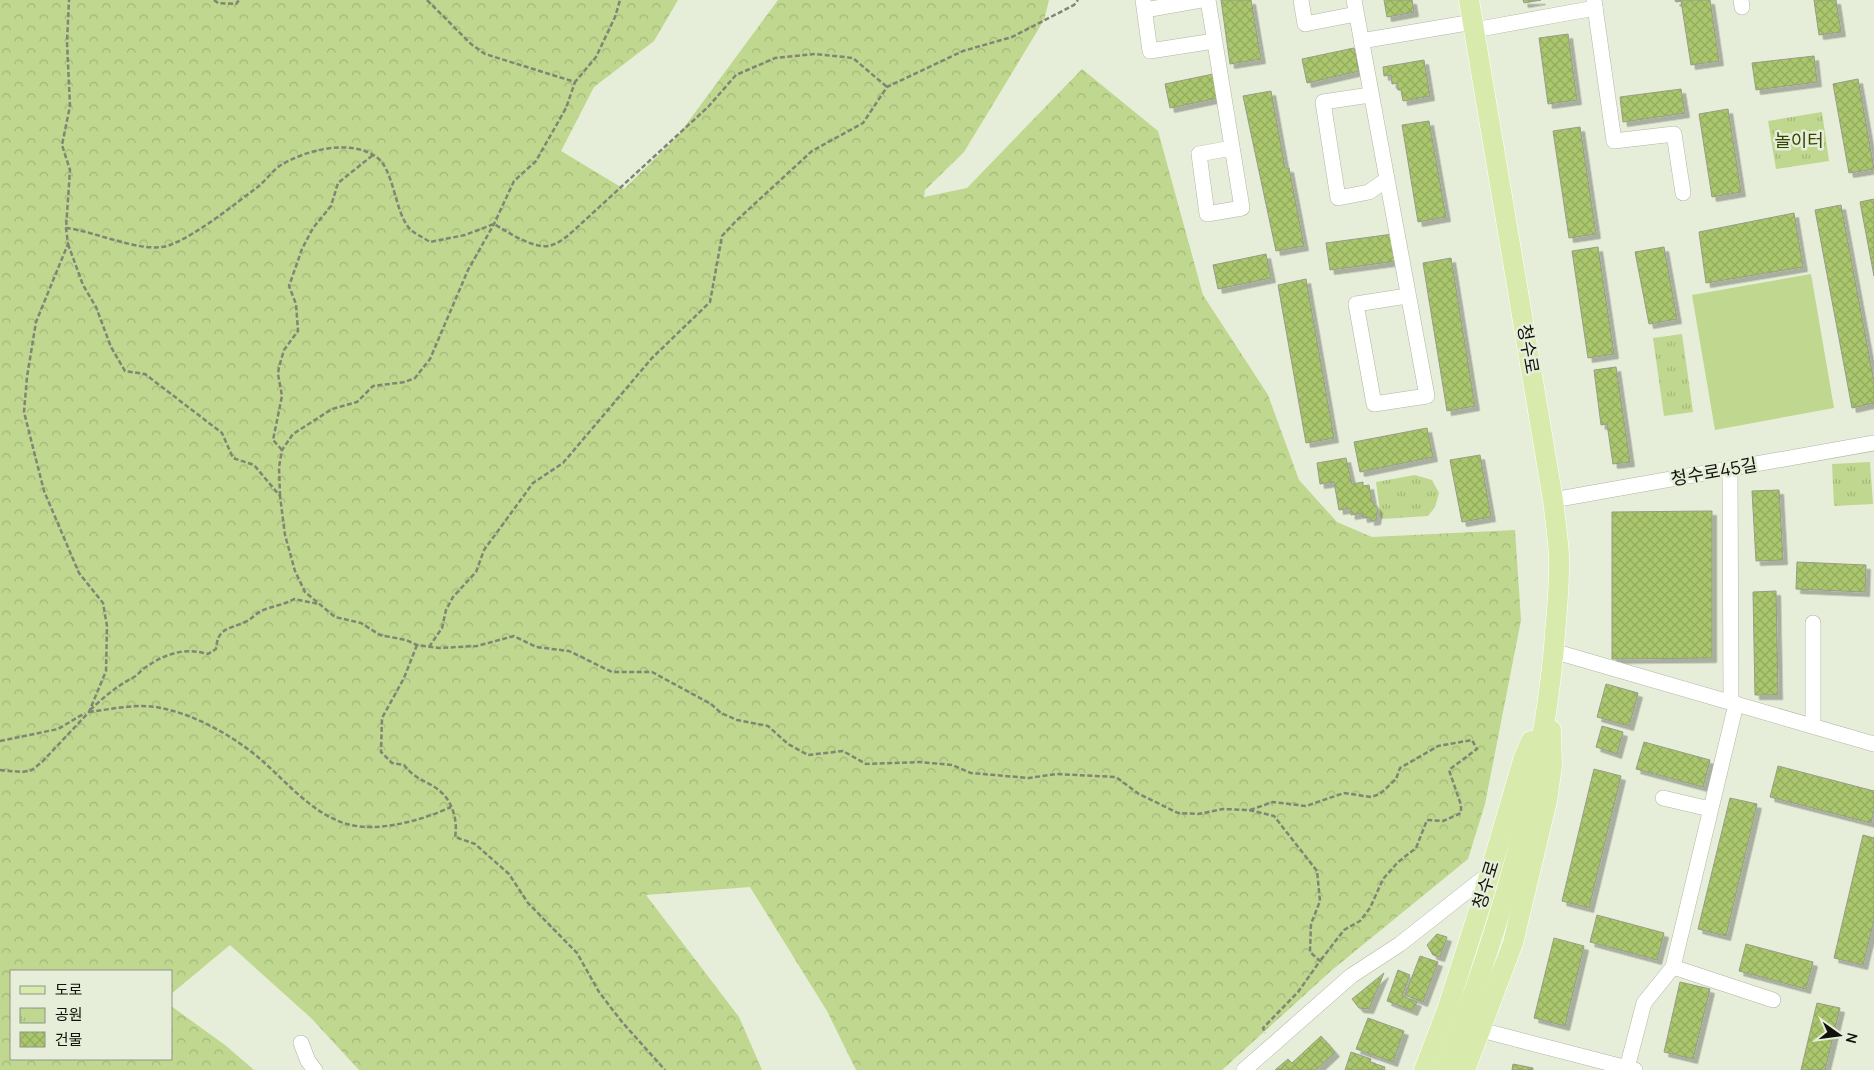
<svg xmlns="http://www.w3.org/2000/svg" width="1874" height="1070" font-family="Manrope,'Noto Sans KR',sans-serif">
<defs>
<pattern id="forest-crowns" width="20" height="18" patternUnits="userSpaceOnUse" patternTransform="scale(1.25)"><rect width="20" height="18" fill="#bfd78e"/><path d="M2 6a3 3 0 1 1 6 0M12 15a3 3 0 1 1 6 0" fill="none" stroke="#a3b879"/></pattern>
<pattern id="park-tufts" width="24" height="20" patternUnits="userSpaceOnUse" patternTransform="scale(1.25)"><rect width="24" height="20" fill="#bfd78e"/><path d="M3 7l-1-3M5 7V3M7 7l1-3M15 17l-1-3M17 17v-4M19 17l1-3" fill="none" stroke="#a3b879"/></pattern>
<pattern id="building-cross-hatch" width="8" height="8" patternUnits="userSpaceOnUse" patternTransform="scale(1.25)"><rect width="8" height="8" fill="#abc76d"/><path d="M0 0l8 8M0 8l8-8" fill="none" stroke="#92aa5d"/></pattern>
<filter id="shadow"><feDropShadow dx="4.5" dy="4.5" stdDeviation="0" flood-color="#0004"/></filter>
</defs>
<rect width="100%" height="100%" fill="#e6eed9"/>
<!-- grass -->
<path fill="#bfd78e" d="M 1811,274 L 1834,408 L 1715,430 L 1692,295 Z"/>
<!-- forest -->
<path fill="url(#forest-crowns)" d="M 0,0 L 678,0 L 654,41 L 594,87 L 561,151 L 624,189 L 677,137 L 778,0 L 1049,0 L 1044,20 L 964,152 L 925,190 L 924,197 L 967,188 L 1082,69 L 1158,131 L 1203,295 L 1268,395 L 1299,480 L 1337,522 L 1372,537 L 1515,530 L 1521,620 L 1485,804 L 1468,859 L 1332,970 L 1222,1070 L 856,1070 L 827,1011 L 750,887 L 646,895 L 739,1017 L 762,1070 L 359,1070 L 311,1018 L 230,945 L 171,994 L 171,971 L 11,971 L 11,1059 L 171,1059 L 171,1006 L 225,1045 L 254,1070 L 0,1070 Z"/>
<!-- park -->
<g fill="url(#park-tufts)">
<path d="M 1822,112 L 1829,161 L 1776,169 L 1768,121 Z"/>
<path d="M 1682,334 L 1693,412 L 1664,416 L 1653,338 Z"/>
<path d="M 1870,462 L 1873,504 L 1834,506 L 1832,464 Z"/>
<path d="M 1415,475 L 1432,480 L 1439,493 L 1435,507 L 1428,516 L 1381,519 L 1376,482 Z"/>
</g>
<!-- building -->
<g fill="url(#building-cross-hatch)" stroke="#969d89" filter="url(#shadow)">
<path d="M 1221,0 L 1251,0 L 1261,59 L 1230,64 Z"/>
<path d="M 1384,0 L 1412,0 L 1414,12 L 1387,17 Z"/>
<path d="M 1523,0 L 1541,0 L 1524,3 Z"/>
<path d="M 1675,0 L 1710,0 L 1719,61 L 1691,65 L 1681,1 L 1676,2 Z"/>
<path d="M 1814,0 L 1836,0 L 1841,32 L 1819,35 Z"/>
<path d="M 1568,34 L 1577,100 L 1548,104 L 1539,38 Z"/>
<path d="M 1354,48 L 1359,71 L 1307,83 L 1302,59 Z"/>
<path d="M 1814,56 L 1817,82 L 1756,90 L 1752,63 Z"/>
<path d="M 1424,60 L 1430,96 L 1403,101 L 1401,90 L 1398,90 L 1397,83 L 1392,84 L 1391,75 L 1384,76 L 1383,67 Z"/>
<path d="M 1218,73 L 1223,97 L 1170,108 L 1165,84 Z"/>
<path d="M 1858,79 L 1874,169 L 1849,173 L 1833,84 Z"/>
<path d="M 1681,89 L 1685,113 L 1623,122 L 1620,97 Z"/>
<path d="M 1271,91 L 1285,168 L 1289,168 L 1304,246 L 1276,251 L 1243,96 Z"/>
<path d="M 1728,109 L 1741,192 L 1712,197 L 1699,114 Z"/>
<path d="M 1429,121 L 1446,217 L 1418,222 L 1402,125 Z"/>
<path d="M 1580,127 L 1596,234 L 1569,238 L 1553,131 Z"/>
<path d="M 1874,199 L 1874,276 L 1860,202 Z"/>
<path d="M 1841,205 L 1874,382 L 1874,403 L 1852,408 L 1815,210 Z"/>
<path d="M 1794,213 L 1803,267 L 1706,283 L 1699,232 Z"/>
<path d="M 1393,234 L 1397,261 L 1330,270 L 1326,243 Z"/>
<path d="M 1598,247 L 1614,354 L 1588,358 L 1572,251 Z"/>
<path d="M 1664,247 L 1677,319 L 1649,324 L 1635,252 Z"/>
<path d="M 1266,254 L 1271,278 L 1218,289 L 1213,265 Z"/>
<path d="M 1451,258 L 1475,406 L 1447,411 L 1423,263 Z"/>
<path d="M 1306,279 L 1334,438 L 1306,443 L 1278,285 Z"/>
<path d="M 1616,367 L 1630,462 L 1613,464 L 1607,424 L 1601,425 L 1594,370 Z"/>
<path d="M 1427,428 L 1433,457 L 1360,472 L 1354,442 Z"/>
<path d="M 1480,455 L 1491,517 L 1462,522 L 1450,460 Z"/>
<path d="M 1346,458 L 1352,484 L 1363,482 L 1363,486 L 1369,485 L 1372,501 L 1378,509 L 1376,520 L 1370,521 L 1370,517 L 1363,518 L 1362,513 L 1351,515 L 1350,508 L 1339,510 L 1334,482 L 1320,484 L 1317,463 Z"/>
<path d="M 1779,490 L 1783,560 L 1756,561 L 1752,491 Z"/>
<path d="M 1712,511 L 1712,658 L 1612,659 L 1612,512 Z"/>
<path d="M 1797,562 L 1866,565 L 1865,592 L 1796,589 Z"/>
<path d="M 1776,591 L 1778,695 L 1755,695 L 1753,592 Z"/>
<path d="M 1606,684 L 1638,693 L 1629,726 L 1597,717 Z"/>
<path d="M 1602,726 L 1623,732 L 1617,754 L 1596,747 Z"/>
<path d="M 1644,742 L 1710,760 L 1703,787 L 1636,769 Z"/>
<path d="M 1778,766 L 1874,791 L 1874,810 L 1871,823 L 1770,797 Z"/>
<path d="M 1594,769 L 1621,776 L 1589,908 L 1562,901 Z"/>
<path d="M 1730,798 L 1757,804 L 1726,936 L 1698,929 Z"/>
<path d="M 1863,835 L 1874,838 L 1874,920 L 1863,965 L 1834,958 Z"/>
<path d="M 1597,915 L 1664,933 L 1657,960 L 1590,942 Z"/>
<path d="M 1437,934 L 1447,937 L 1440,957 L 1433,955 L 1427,945 Z"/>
<path d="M 1554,938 L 1584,946 L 1565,1026 L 1534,1018 Z"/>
<path d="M 1746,944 L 1813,962 L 1806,989 L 1739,971 Z"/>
<path d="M 1420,956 L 1438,962 L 1423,1002 L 1405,995 Z"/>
<path d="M 1398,970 L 1410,975 L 1402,996 L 1417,1002 L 1413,1011 L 1387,1001 Z"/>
<path d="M 1384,973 L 1369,1009 L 1359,1008 L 1352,999 Z"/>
<path d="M 1680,982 L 1710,989 L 1693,1059 L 1664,1052 Z"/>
<path d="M 1817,1003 L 1840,1008 L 1825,1070 L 1801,1070 Z"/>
<path d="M 1368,1018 L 1404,1031 L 1393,1062 L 1356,1049 Z"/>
<path d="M 1321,1036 L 1335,1052 L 1316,1070 L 1275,1070 L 1288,1059 L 1292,1063 Z"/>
<path d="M 1351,1052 L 1371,1059 L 1370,1062 L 1385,1067 L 1384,1070 L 1345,1070 Z"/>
<path d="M 1513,1064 L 1533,1068 L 1533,1070 L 1512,1070 Z"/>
</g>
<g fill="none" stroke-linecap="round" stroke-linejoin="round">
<!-- minor casing -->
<g stroke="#afb6a2" stroke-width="16">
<g id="minor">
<path d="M 1143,0 L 1150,51 L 1214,41"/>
<path d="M 1208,0 L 1242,208 L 1207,214 L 1199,154 L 1232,148"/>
<path d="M 1301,0 L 1305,24 L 1356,14"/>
<path d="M 1354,0 L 1427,396 L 1374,404 L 1356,304 L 1407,296"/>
<path d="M 1594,0 L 1614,141 L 1674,134 L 1683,193"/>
<path d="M 1741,0 L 1742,7"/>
<path d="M 1145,10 L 1201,0"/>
<path d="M 1474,30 L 1595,8"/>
<path d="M 1361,41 L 1473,22"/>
<path d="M 1370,95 L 1323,102 L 1338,198 L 1369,192 L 1386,180"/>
<path d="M 1730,469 L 1731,703"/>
<path d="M 1553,500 L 1874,443"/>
<path d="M 1553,651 L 1874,744"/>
<path d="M 1813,726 L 1813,623"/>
<path d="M 1663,798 L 1710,809"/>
<path d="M 1673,967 L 1773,1000"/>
<path d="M 1481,1030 L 1635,1070"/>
<path d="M 301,1043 L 308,1061 L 315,1070"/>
<path d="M 1627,1068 L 1644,1003 L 1673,967 L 1736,704"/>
<path d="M 1244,1070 L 1351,976 L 1400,944 L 1490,873"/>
</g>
</g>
<!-- major casing -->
<g stroke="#fff" stroke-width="21">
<g id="major">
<path d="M 1424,1070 L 1447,1010 L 1480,907 L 1523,760 L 1531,741"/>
<path d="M 1445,1070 C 1498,935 1541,792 1554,647 C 1556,617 1560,586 1559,556 C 1558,537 1555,518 1553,500 L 1469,0"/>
<path d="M 1465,1070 L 1513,943 L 1547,801 L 1552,765 L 1551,730"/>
</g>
</g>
<!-- path -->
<g stroke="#808576" stroke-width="2.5" stroke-dasharray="5 2.5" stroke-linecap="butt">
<path d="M 214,0 L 218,3 L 236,4 L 239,0"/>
<path d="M 427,0 L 471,44 L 485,54 L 575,82 L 596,57 L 615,17 L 620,0"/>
<path d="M 66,228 C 95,231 144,255 170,245 C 200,233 233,205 259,186 C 266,180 273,170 281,165 C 306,150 349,139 375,156 C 395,168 394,214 411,230 C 417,235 424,238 430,242 L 465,235 L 494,224 C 508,232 535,251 552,245 C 564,241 574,230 583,222 L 708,107 L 736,75 L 775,58 L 815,54 L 853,58 L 887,87"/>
<path d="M 68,244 L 83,285 L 96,307 L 111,347 L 125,371 L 145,374 L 222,433 L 233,458 L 254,465 L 280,496 L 285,535 L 295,571 L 305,592 L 335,617 L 361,623 L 380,635 L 406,640 L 417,645 L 439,648 L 477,646 L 514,636 L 536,647 L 569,651 L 612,672 L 652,672 L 711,704 L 721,713 L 737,720 L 768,726 L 788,744 L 808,755 L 843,751 L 866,764 L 920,762 L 952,765 L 971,773 L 1029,778 L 1056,774 L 1116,777 L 1139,794 L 1178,813 L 1198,814 L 1223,809 L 1249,810 L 1274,816 L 1317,871 L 1320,901 L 1311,924 L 1310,952 L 1320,961 L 1298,992 L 1263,1028 L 1265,1033"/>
<path d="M 282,450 L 273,440 L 282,396 L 278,374 L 279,367 L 284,350 L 298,331 L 296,304 L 289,286 L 302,249 L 313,228 L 331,206 L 338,183 L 373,155"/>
<path d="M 280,496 L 279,467 L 282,450 L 293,434 L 332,409 L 357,402 L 373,386 L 405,382 L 415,378 L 430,359 L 468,270 L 494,224 L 514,181 L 536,161 L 566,108 L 575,82"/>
<path d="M 417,645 L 404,678 L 382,718 L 381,752 L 392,763 L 404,765 C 417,782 430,781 442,793 C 453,803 458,823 455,837 L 475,844 L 509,874 L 528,903 L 577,953 L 599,992 L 622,1022 L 665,1070"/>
<path d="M 429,647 L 442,628 L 446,610 L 453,597 L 476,572 L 484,550 L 533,483 L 563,463 L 652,358 L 710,302 L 722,236 L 736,221 L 812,151 L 863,123 L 887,87 L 963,51 L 1012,37 L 1074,5 L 1078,0"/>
<path d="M 90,710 C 104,697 117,686 134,677 C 138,675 141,670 146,667 C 165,654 184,647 208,654 L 216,649 C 218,627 228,630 245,622 C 251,620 255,614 261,611 C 272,606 284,605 294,599 L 319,604"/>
<path d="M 89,712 C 112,709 139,703 161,708 C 196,715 233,736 259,758 C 286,781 312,814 347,824 C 378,833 423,820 451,807"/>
<path d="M 0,741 L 58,729 L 85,713"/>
<path d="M 0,770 L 22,772 L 32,770 L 43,761 L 89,712 L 106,671 L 107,626 L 103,603 L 79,573 L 44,491 L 24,412 L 27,377 L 36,322 L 68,244 L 66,228 L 70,170 L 62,145 L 70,106 L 67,42 L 69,0"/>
<path d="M 1250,810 L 1273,802 L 1306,806 L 1344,793 L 1371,797 L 1380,794 L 1396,779 L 1400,768 L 1438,746 L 1472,740 L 1477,749 L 1449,770 L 1461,805 L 1461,813 L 1443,821 L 1427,820 L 1416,848 L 1398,862 L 1383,879 L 1370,908 L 1360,921 L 1344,930 L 1320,961"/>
</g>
<!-- minor -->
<use href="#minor" stroke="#fff" stroke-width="15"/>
<!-- major -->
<use href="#major" stroke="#d8ebac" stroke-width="20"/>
</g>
<g text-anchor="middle" stroke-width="5" stroke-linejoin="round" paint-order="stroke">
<!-- park labels -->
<g font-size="18" fill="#344500" stroke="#e6eed9">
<text x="1799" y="147">놀이터</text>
</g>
<!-- street labels -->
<g font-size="18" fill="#10120b" stroke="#e6eed9">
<text transform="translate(1528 349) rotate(80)" y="6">청수로</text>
<text transform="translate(1714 472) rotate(-10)" y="6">청수로45길</text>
<text transform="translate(1486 885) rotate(-73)" y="6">청수로</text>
</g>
</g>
<!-- legend -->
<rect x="10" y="970" width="162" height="90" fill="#e6eed9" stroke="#909687"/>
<rect x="20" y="986" width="25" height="8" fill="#d8ebac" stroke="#909687"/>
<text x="55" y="995" font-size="15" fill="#10120b">도로</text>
<rect x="20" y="1008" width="25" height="15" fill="url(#park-tufts)" stroke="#909687"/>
<text x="55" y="1020" font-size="15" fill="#10120b">공원</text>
<rect x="20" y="1032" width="25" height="15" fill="url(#building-cross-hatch)" stroke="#909687"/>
<text x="55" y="1045" font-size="15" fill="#10120b">건물</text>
<!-- north arrow -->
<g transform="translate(1839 1035) rotate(104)" stroke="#e6eed9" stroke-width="4" paint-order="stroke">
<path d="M0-4L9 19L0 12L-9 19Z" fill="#10120b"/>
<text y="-8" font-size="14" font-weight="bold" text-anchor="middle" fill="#10120b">N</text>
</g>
</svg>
